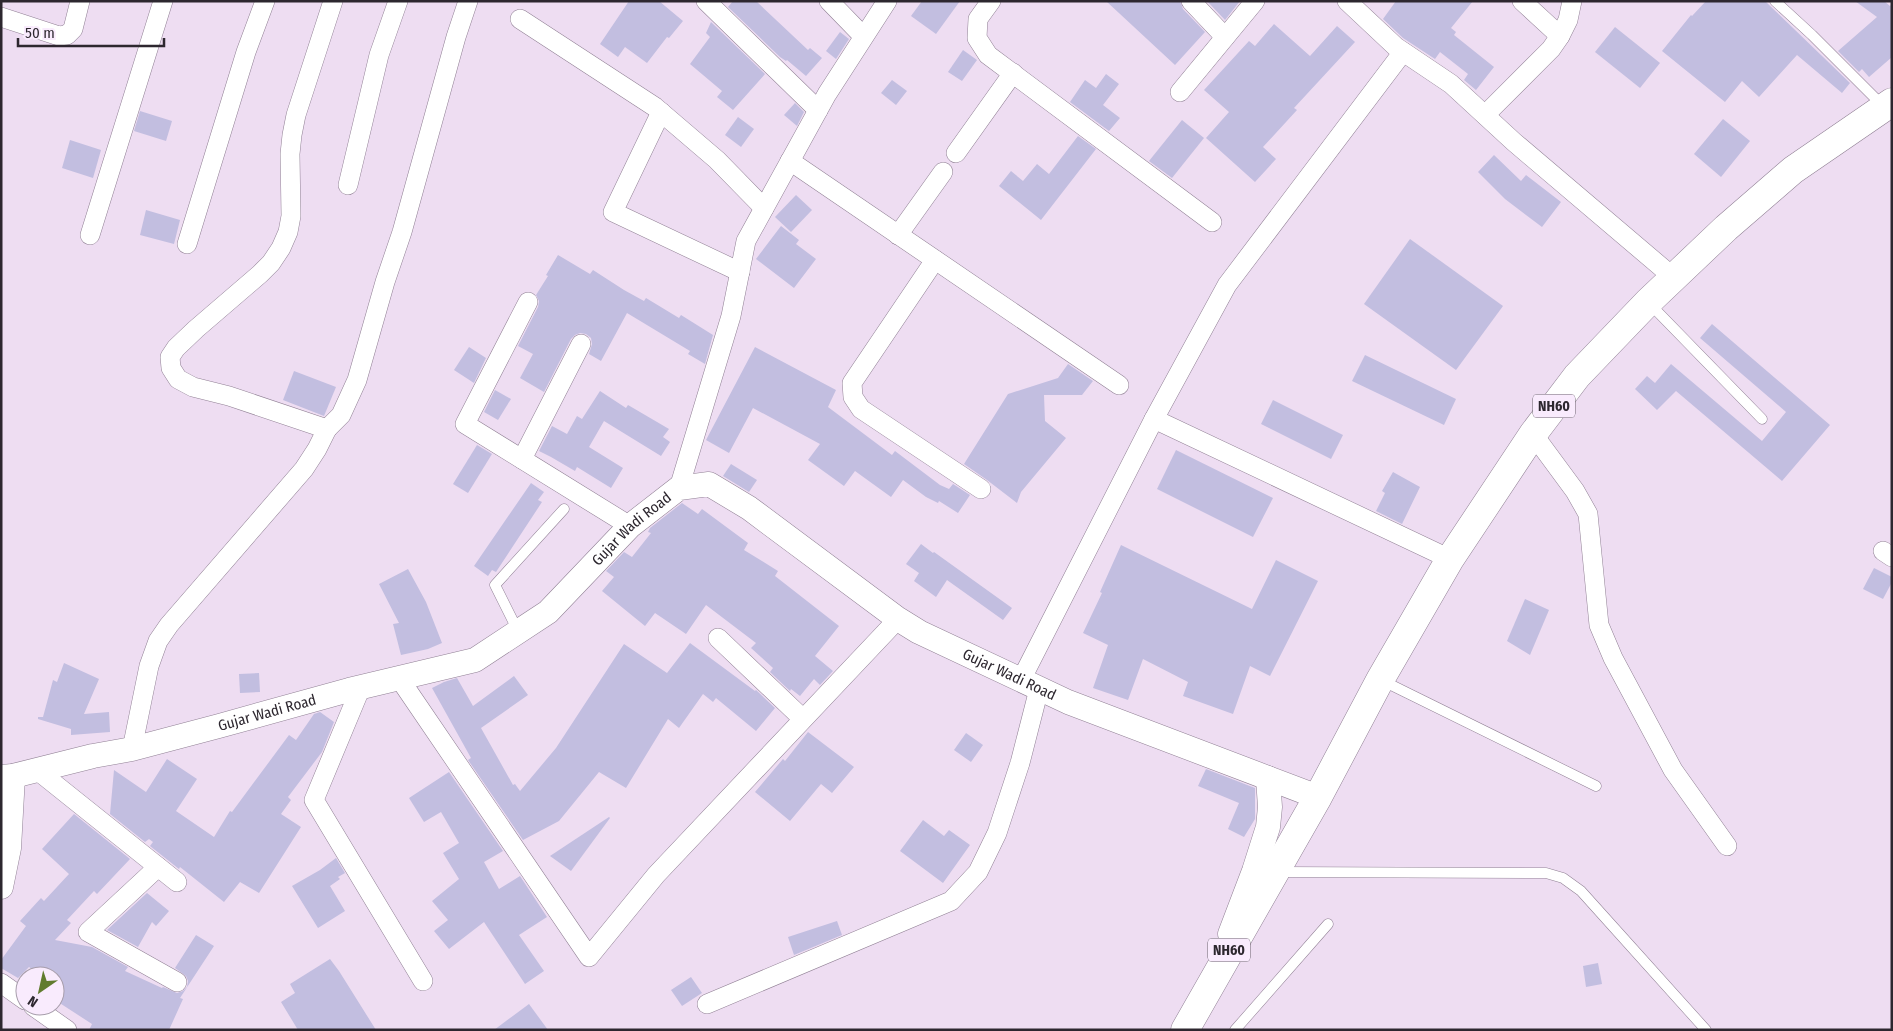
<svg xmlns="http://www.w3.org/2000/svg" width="1893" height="1031" font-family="'Fira Sans Condensed',sans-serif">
<rect width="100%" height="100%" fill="#eeddf2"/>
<!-- building -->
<g fill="#c2bee0">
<path d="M 629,1 L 659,1 L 683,21 L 669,38 L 667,37 L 647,63 L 625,47 L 618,57 L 600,44 Z"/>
<path d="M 733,1 L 756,1 L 808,50 L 810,48 L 822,58 L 806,76 L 787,60 L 786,61 L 780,57 L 728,7 Z"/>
<path d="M 922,1 L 960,1 L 936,34 L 911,16 Z"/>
<path d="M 1106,1 L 1180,1 L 1183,9 L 1205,32 L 1175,65 Z"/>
<path d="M 1207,1 L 1240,1 L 1225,20 Z"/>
<path d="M 1396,1 L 1473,1 L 1451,28 L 1456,32 L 1454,35 L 1494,67 L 1476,90 L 1464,80 L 1468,74 L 1440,52 L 1435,59 L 1403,38 L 1383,19 Z"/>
<path d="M 1706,1 L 1765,1 L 1850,83 L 1842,93 L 1797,55 L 1759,97 L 1742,81 L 1725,102 L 1662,51 L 1691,15 L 1692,16 Z"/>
<path d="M 1855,1 L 1884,1 L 1890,6 L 1892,4 L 1892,57 L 1869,77 L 1862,69 L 1859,72 L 1838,51 L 1877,17 Z"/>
<path d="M 711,22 L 765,74 L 733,110 L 717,97 L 722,91 L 690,64 L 710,37 L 706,33 Z"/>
<path d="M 1274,24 L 1310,56 L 1337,26 L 1355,42 L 1294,108 L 1297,110 L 1263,147 L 1276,159 L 1255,182 L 1206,138 L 1229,112 L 1204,90 L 1249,41 L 1255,46 Z"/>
<path d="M 1615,27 L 1660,63 L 1640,88 L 1595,52 Z"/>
<path d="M 840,32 L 849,39 L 836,59 L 826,51 Z"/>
<path d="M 963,50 L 977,60 L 962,81 L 948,72 Z"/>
<path d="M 1106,74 L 1119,84 L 1103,105 L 1120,118 L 1109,131 L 1070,102 L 1085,80 L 1096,88 Z"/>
<path d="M 892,80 L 907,91 L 896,105 L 881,93 Z"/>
<path d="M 795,103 L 804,112 L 797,126 L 784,115 Z"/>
<path d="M 140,111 L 172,121 L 166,141 L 134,131 Z"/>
<path d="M 738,117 L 754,129 L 741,147 L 725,135 Z"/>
<path d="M 1723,119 L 1750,141 L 1721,177 L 1694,154 Z"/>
<path d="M 1182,120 L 1204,138 L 1172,178 L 1149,161 Z"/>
<path d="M 1078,136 L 1096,149 L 1041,220 L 999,186 L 1011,171 L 1023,181 L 1037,164 L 1049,174 Z"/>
<path d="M 70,140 L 101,150 L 93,178 L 62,168 Z"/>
<path d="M 1494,155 L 1521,181 L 1526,175 L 1561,202 L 1542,227 L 1505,199 L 1478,172 Z"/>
<path d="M 796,195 L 812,210 L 791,232 L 775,217 Z"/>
<path d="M 146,210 L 180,220 L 174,244 L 140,235 Z"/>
<path d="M 781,226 L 799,240 L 796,244 L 816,259 L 794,288 L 756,259 Z"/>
<path d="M 1410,239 L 1503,306 L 1456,370 L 1364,304 Z"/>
<path d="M 558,255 L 590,274 L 593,270 L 624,290 L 644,301 L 646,298 L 679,318 L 681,315 L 713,335 L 705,364 L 688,354 L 690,351 L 627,313 L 601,361 L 589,354 L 592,344 L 591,338 L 586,334 L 580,333 L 575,335 L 571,339 L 544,392 L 520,378 L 533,354 L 518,346 L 538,307 L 539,301 L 536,295 L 548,276 L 546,275 Z"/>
<path d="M 1712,324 L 1830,425 L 1782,481 L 1676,391 L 1657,410 L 1635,389 L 1647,376 L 1655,383 L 1671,364 L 1762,441 L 1786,412 L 1700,338 Z"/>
<path d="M 469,347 L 486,358 L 474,383 L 454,370 Z"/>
<path d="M 755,347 L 836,390 L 828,407 L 892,455 L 895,451 L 940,485 L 949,489 L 953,484 L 970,495 L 958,513 L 939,501 L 938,503 L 926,497 L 903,480 L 891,497 L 855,471 L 844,486 L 808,460 L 820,444 L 753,408 L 729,453 L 706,440 Z"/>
<path d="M 1365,355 L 1456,399 L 1444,425 L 1352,381 Z"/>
<path d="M 1068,364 L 1093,381 L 1082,395 L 1044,395 L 1045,421 L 1066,438 L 1021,492 L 1017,503 L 987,480 L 964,464 L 1008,394 L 1058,378 Z"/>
<path d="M 294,371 L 336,387 L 324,416 L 283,400 Z"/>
<path d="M 495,390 L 511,399 L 498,420 L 484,412 Z"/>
<path d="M 600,391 L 626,408 L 628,405 L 669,429 L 663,437 L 670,442 L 661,456 L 604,421 L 589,447 L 623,468 L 611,488 L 577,467 L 575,471 L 551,457 L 539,451 L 552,426 L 567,434 L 577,416 L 582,419 Z"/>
<path d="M 1273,400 L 1343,435 L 1331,459 L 1261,424 Z"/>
<path d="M 477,445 L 492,454 L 468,493 L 453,484 Z"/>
<path d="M 1176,450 L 1273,498 L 1253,537 L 1157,489 Z"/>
<path d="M 731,464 L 757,480 L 749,492 L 723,476 Z"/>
<path d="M 1393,472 L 1420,487 L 1402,524 L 1376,511 L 1385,493 L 1382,491 Z"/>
<path d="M 531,483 L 544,492 L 538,500 L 542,502 L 496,572 L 492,570 L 488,576 L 474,566 Z"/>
<path d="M 682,503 L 698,514 L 702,509 L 748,543 L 744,550 L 778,571 L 775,576 L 839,626 L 815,656 L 833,671 L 820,685 L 814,679 L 800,696 L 791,689 L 790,691 L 770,672 L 773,668 L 751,648 L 756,643 L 706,605 L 686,634 L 655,613 L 645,626 L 602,591 L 614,577 L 606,571 L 624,552 L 632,557 L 651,533 L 648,532 L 650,528 Z"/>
<path d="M 921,544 L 933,553 L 934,552 L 1012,608 L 1003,620 L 947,580 L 936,597 L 914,581 L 919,573 L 906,564 Z"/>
<path d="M 1121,545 L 1252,609 L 1276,560 L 1318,581 L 1270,676 L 1250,666 L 1233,714 L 1183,696 L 1188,682 L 1143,659 L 1128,700 L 1093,688 L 1108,645 L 1083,633 L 1102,593 L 1100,592 Z"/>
<path d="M 1874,568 L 1892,577 L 1892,582 L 1883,599 L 1863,589 Z"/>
<path d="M 408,569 L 426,602 L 442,643 L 428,649 L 401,655 L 393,624 L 399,623 L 379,584 Z"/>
<path d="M 1525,599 L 1549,610 L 1530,655 L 1507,641 Z"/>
<path d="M 690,643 L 755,691 L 756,690 L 775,708 L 756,731 L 716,698 L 713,702 L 703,694 L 679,728 L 668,719 L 626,788 L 599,772 L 559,821 L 523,840 L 468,760 L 471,758 L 432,688 L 444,682 L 457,678 L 473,706 L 514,676 L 528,695 L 481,728 L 513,785 L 515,784 L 520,791 L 556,748 L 624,644 L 667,673 Z"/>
<path d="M 64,663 L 99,679 L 84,714 L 109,712 L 110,732 L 71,735 L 71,729 L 38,719 L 38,717 L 43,717 L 53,680 L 57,682 Z"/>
<path d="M 259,673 L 260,692 L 240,693 L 239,674 Z"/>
<path d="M 320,712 L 334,722 L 322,752 L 288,797 L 291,800 L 281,814 L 301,827 L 259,893 L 240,882 L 224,902 L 180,867 L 179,869 L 150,846 L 153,842 L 149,839 L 145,842 L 110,814 L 114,770 L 146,792 L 167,759 L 197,779 L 176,811 L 214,837 L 230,811 L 232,812 L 289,735 L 296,740 L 314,714 Z"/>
<path d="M 808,732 L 854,767 L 832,793 L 821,784 L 790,821 L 755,792 L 783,759 L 785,761 Z"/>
<path d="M 966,733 L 983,745 L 971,762 L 954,750 Z"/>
<path d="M 1206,769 L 1255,788 L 1255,819 L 1244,837 L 1228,829 L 1239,803 L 1198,786 Z"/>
<path d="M 449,772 L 503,851 L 484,862 L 499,889 L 520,876 L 547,917 L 519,935 L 544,971 L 525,984 L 484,922 L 449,949 L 434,931 L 448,920 L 432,901 L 459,879 L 443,853 L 459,843 L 441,812 L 424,822 L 409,798 Z"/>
<path d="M 74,814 L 130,859 L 97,894 L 94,891 L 67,920 L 71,923 L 55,940 L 92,947 L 128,967 L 125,971 L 162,988 L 163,987 L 177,993 L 183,991 L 187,987 L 188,981 L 186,976 L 175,968 L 196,935 L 214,946 L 180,998 L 183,999 L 169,1030 L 89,1030 L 92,1024 L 55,1000 L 62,989 L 55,984 L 55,976 L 43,976 L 29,967 L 18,978 L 1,968 L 1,960 L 26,926 L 20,921 L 41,898 L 44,901 L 69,874 L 42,849 Z"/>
<path d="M 609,817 L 610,818 L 571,871 L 550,856 Z"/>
<path d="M 923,820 L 944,836 L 949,830 L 970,845 L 943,883 L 900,851 Z"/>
<path d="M 336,858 L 345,873 L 338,877 L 340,879 L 330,886 L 345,911 L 318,928 L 292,886 L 320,870 Z"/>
<path d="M 147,893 L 169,911 L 156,926 L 152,922 L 138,947 L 107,930 Z"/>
<path d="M 837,921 L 842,935 L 794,955 L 788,937 Z"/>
<path d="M 330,959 L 339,971 L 376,1030 L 298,1030 L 281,1002 L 295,993 L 290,984 Z"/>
<path d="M 1598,963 L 1602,984 L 1586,987 L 1583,966 Z"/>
<path d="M 691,977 L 702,993 L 682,1006 L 671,990 Z"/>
<path d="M 529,1004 L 548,1030 L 494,1030 Z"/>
</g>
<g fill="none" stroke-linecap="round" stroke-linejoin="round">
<!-- service casing -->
<g stroke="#918195" stroke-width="11">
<g id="service">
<path d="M 1775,1 L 1812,35 L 1883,106"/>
<path d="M 1649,303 L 1762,419"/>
<path d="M 518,631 L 495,585 L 564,509"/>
<path d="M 1381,680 L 1596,786"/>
<path d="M 1278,872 L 1546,873 L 1563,878 L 1581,891 L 1706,1030"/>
<path d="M 1235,1030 L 1328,924"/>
</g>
</g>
<!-- minor casing -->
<g stroke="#918195" stroke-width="20">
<g id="minor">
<path d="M 706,1 L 818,110"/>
<path d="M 829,1 L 863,36"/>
<path d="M 991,1 L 978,19 L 977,38 L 988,55 L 1212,222"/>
<path d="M 1191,1 L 1225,37"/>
<path d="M 1347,1 L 1396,47 L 1451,84 L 1514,142 L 1673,277"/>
<path d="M 1522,1 L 1560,36"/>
<path d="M 1,17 L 59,36 L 67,35 L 73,29 L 80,1"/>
<path d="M 520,19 L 655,107 L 717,160 L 764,208"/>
<path d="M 1180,92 L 1255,1"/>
<path d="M 661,112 L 613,212 L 740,272"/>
<path d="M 1485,115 L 1551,49 L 1560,36 L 1568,20 L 1572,1"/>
<path d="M 956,153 L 1013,73"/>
<path d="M 790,161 L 1119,385"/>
<path d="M 348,185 L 379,55 L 398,1"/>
<path d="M 90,235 L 163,1"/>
<path d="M 898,235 L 943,172"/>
<path d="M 187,244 L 246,52 L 265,1"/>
<path d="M 935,260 L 852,383 L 853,397 L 861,409 L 981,489"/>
<path d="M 528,302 L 465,424 L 630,526"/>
<path d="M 1154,419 L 1450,559"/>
<path d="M 327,429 L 341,415 L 357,380 L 385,282 L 402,232 L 456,37 L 468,1"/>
<path d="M 1533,434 L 1575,491 L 1588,514 L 1599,625 L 1613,658 L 1673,770 L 1727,846"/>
<path d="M 522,459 L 581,344"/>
<path d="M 679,488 L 731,316 L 746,241 L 827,94 L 887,1"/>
<path d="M 1883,551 L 1892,557"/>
<path d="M 718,638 L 803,719"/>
<path d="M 399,678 L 589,957 L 656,875 L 898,619"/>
<path d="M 1021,680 L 1154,419 L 1227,285 L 1403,52"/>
<path d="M 361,687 L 314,800 L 423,981"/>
<path d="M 132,749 L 149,666 L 158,641 L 169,625 L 304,469 L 317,449 L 327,429 L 229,396 L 193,387 L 178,379 L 171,368 L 170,357 L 176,348 L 196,329 L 260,274 L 271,263 L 281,248 L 288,232 L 291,216 L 290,154 L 292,135 L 296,115 L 333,1"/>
<path d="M 37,770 L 177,882"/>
<path d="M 158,867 L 88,932 L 177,982"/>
<path d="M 1,983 L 25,1000"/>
<path d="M 707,1004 L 951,901 L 978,872 L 997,833 L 1020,763 L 1039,689"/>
<path d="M 33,1006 L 67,1030"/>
</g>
</g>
<!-- tertiary casing -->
<g stroke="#918195" stroke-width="25">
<g id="tertiary">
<path id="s1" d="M 1,777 L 13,776 L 93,756 L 132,749 L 219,726 L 349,690 L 475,660 L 548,612 L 630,526 L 679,488 L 709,484 L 749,508 L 898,619 L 919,632 L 1068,702 L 1318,797"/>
<path d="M 1,887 L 9,848 L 13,776"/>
<path d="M 1230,934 L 1254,871 L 1268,827 L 1270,807 L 1268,778"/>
</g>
</g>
<!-- trunk casing -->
<g stroke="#918195" stroke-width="29">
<path id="trunk" d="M 1185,1030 L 1318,797 L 1380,680 L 1450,559 L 1533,434 L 1577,376 L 1648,302 L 1726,228 L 1793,170 L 1892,102"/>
</g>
<!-- service -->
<use href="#service" stroke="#fff" stroke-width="10"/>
<!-- minor -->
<use href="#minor" stroke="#fff" stroke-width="19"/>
<!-- tertiary -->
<use href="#tertiary" stroke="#fff" stroke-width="24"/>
<!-- trunk -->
<use href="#trunk" stroke="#fff" stroke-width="28"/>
</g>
<g text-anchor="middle" stroke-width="5" stroke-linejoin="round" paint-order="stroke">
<!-- shield labels -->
<g fill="#f9ebfd" stroke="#6a626d" stroke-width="1">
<rect x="1533" y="394.5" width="42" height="23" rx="4"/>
<rect x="1208" y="938.5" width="42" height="23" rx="4"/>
</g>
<g font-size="14" font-weight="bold" fill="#2d272f">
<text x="1554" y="411">NH60</text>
<text x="1229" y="955">NH60</text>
</g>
<!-- street labels -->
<g font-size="15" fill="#2d272f" stroke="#f9ebfd">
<text dy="5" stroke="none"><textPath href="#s1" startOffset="694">Gujar Wadi Road</textPath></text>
<text dy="5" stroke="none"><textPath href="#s1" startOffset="1144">Gujar Wadi Road</textPath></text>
<text dy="5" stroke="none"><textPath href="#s1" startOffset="274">Gujar Wadi Road</textPath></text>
</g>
</g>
<!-- border -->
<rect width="1893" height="1031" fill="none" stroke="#2d272f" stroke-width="5"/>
<!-- north arrow -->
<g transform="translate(40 991) rotate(214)"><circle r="24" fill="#f9ebfd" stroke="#a79dab"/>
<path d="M0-4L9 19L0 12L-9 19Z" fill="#617b2e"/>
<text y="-8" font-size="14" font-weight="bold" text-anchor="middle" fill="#2d272f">N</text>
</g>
<!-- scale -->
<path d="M18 38v8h146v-8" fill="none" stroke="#2d272f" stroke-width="2.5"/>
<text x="25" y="38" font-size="15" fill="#2d272f" stroke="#f9ebfd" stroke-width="4" paint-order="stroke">50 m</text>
</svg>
